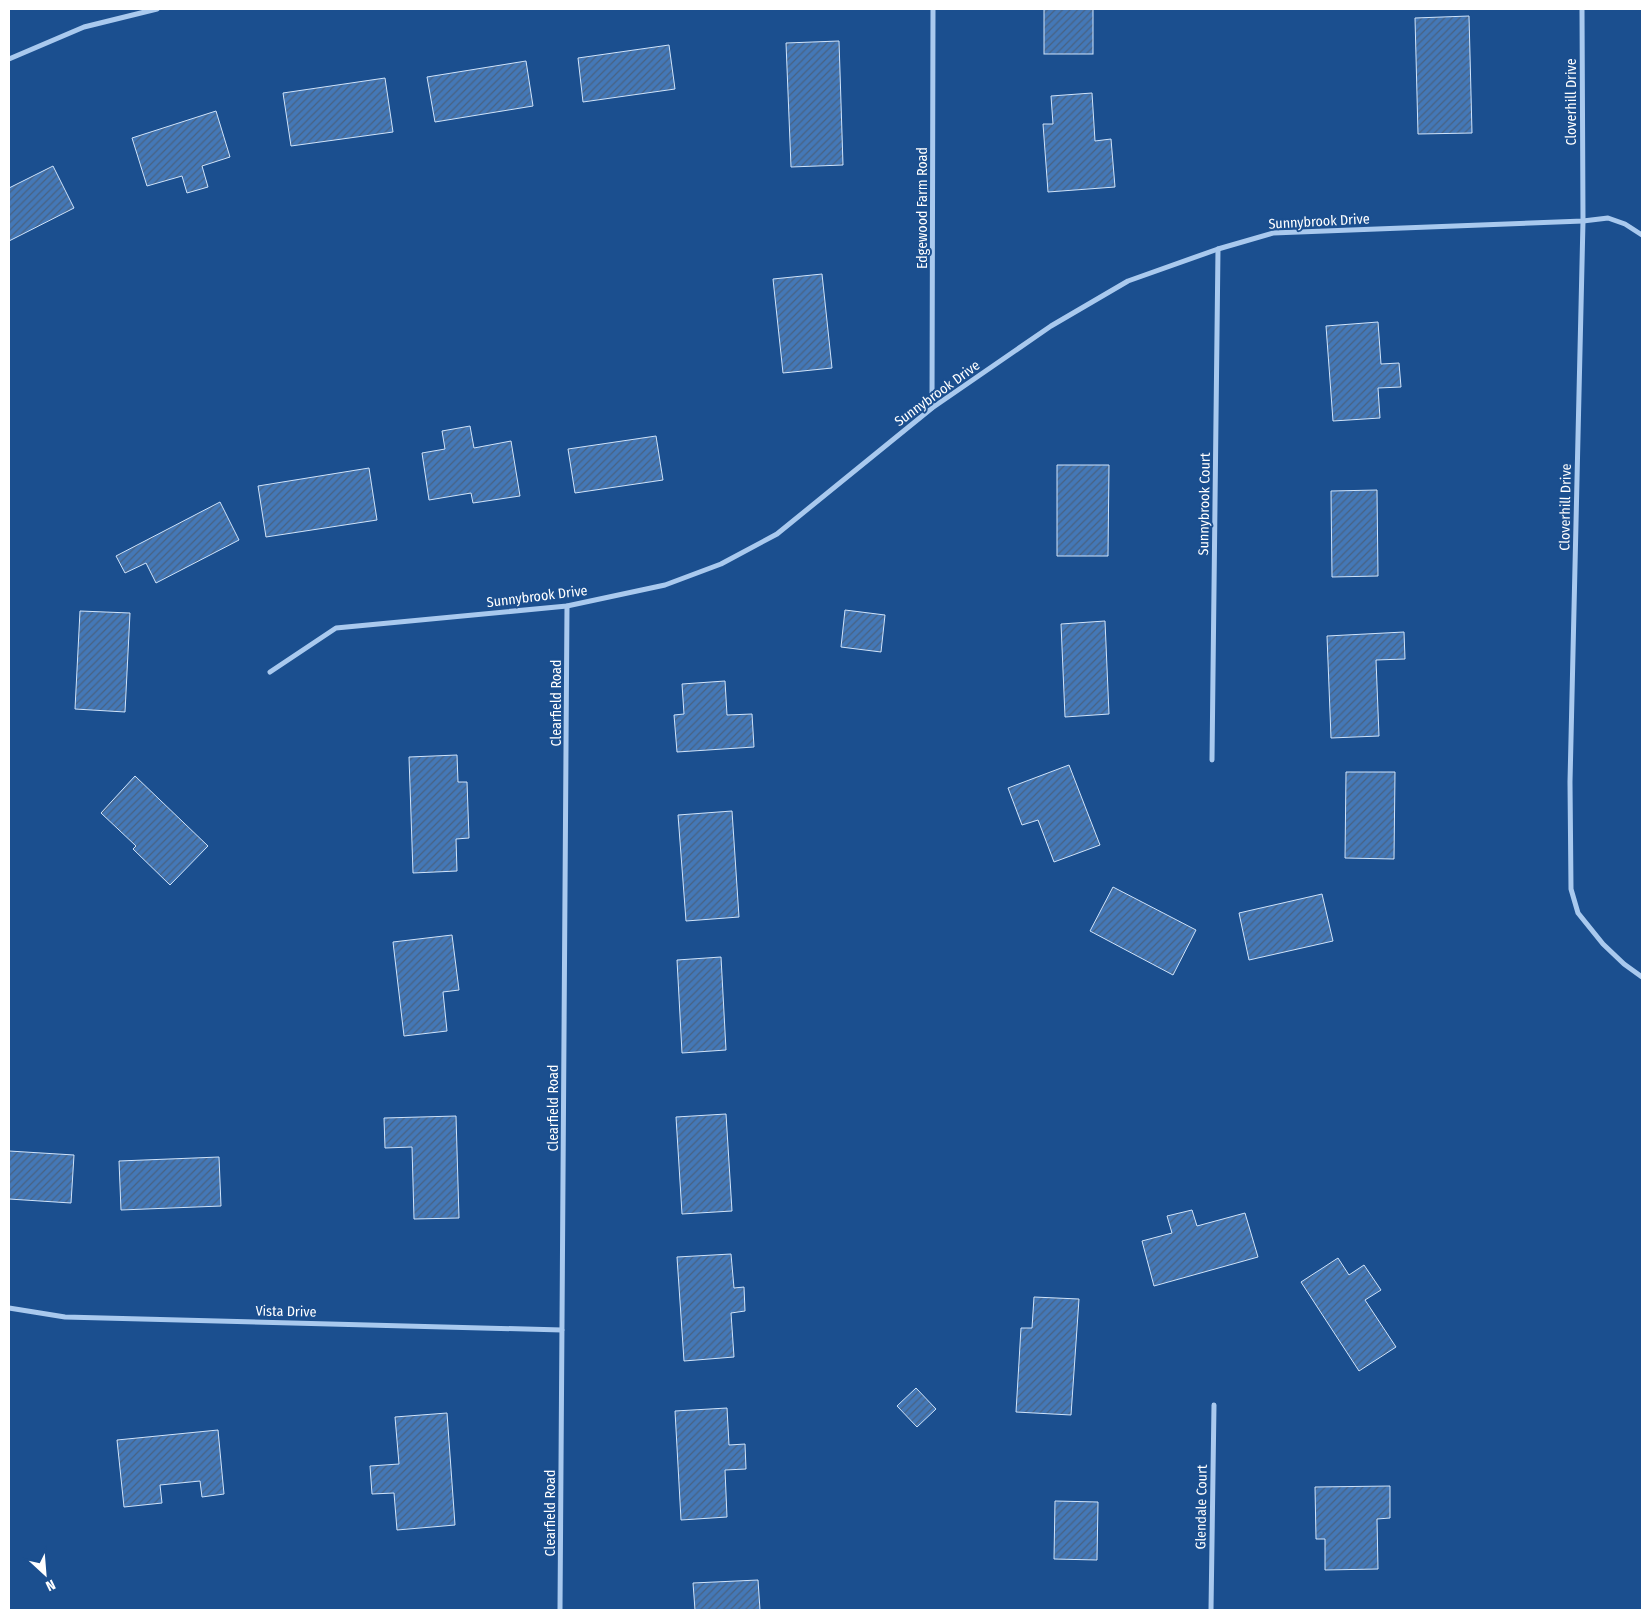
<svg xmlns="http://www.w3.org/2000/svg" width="1651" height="1619" font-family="'Fira Sans Condensed',sans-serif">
<defs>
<pattern id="building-hatch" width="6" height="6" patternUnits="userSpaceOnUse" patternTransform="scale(1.25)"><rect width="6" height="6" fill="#4478b7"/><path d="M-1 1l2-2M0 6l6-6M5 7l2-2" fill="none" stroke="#486282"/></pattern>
</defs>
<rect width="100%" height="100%" fill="#1b4f8f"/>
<!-- building -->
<g fill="url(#building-hatch)" stroke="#cfe3fa">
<rect x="1044" y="9" width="49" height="45"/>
<path d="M 1469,16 L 1472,133 L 1418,134 L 1415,18 Z"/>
<path d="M 839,41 L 843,165 L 791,167 L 786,43 Z"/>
<path d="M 669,45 L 675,89 L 583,102 L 578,58 Z"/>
<path d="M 526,61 L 533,106 L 435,122 L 427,77 Z"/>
<path d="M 385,78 L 393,132 L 291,146 L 283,93 Z"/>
<path d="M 1092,93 L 1095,141 L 1111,139 L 1115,187 L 1048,192 L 1043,124 L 1053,124 L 1051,96 Z"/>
<path d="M 216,111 L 230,157 L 202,166 L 208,187 L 187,193 L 182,176 L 147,186 L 132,138 Z"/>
<path d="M 53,166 L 74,208 L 9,241 L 9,188 Z"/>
<path d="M 822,274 L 832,368 L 783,373 L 773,279 Z"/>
<path d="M 1378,322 L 1381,364 L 1399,363 L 1401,387 L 1378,388 L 1380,418 L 1333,421 L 1326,326 Z"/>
<path d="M 470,426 L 474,448 L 511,441 L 520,496 L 473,503 L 471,493 L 429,500 L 422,453 L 445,449 L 442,431 Z"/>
<path d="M 656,436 L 663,480 L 575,493 L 568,449 Z"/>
<path d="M 1057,465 L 1109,465 L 1108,556 L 1057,556 Z"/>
<path d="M 369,468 L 377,520 L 266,537 L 258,486 Z"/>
<path d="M 1377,490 L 1378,576 L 1332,577 L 1331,491 Z"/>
<path d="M 220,502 L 239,540 L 156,583 L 146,563 L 125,573 L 116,556 Z"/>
<path d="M 845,610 L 885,615 L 881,652 L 841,647 Z"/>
<path d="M 80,611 L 130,613 L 125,712 L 75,709 Z"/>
<path d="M 1105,621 L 1109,714 L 1065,717 L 1061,624 Z"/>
<path d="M 1404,632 L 1405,659 L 1376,660 L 1379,736 L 1331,738 L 1327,636 Z"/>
<path d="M 725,681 L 727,715 L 752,714 L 754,747 L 677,752 L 674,715 L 684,714 L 682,684 Z"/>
<path d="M 457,755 L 458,782 L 467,782 L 469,838 L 456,839 L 457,871 L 413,873 L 409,757 Z"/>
<path d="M 1069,765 L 1100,845 L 1054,862 L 1038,820 L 1022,825 L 1008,788 Z"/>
<path d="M 1346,772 L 1395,772 L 1394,859 L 1345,858 Z"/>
<path d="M 135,776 L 208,846 L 170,885 L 133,849 L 136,846 L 101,813 Z"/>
<path d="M 732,811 L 739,917 L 686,921 L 678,815 Z"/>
<path d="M 1113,887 L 1196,930 L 1173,975 L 1090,931 Z"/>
<path d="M 1322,894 L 1333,941 L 1249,960 L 1239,913 Z"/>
<path d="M 452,935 L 459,990 L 443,992 L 447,1031 L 404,1036 L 393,942 Z"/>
<path d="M 721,957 L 726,1050 L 682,1053 L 677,960 Z"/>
<path d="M 726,1114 L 732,1211 L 682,1214 L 676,1117 Z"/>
<path d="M 456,1116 L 459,1218 L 414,1219 L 412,1147 L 385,1148 L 384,1118 Z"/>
<path d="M 9,1151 L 74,1155 L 71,1203 L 9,1199 Z"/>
<path d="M 219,1157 L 221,1206 L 121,1210 L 119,1161 Z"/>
<path d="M 1192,1210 L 1197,1226 L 1245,1213 L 1258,1257 L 1154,1286 L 1142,1241 L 1172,1233 L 1167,1216 Z"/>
<path d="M 731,1254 L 734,1288 L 744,1287 L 745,1311 L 731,1313 L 734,1357 L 684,1361 L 677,1257 Z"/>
<path d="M 1338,1258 L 1349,1275 L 1364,1265 L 1381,1290 L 1365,1300 L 1396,1347 L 1359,1371 L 1301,1282 Z"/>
<path d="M 1034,1297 L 1079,1299 L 1071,1415 L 1016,1412 L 1021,1328 L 1032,1328 Z"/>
<path d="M 916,1388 L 936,1409 L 917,1427 L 897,1406 Z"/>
<path d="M 727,1408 L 729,1445 L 745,1444 L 746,1469 L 725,1470 L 727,1517 L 681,1520 L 675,1411 Z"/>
<path d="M 447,1413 L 455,1525 L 397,1530 L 394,1493 L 372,1494 L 370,1466 L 399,1464 L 395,1417 Z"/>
<path d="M 218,1430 L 224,1494 L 202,1497 L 200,1481 L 160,1485 L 162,1503 L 124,1507 L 117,1440 Z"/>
<path d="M 1390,1486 L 1390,1518 L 1377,1519 L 1378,1569 L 1325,1570 L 1325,1539 L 1316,1539 L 1315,1487 Z"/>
<path d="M 1055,1501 L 1098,1502 L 1097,1560 L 1054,1559 Z"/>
<path d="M 758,1580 L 760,1610 L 695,1610 L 693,1583 Z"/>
</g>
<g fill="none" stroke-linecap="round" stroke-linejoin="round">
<!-- minor -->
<g stroke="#a9c9ee" stroke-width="5">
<path d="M 1582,9 L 1583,221 L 1570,782 L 1571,889 L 1578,913 L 1603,944 L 1624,964 L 1642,977"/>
<path d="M 9,59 L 84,27 L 157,9"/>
<path d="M 932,408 L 933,9"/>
<path d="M 270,672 L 336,628 L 567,606 L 665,585 L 721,564 L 777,534 L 932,408 L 1051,326 L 1128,281 L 1218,249 L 1273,233 L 1583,221 L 1608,218 L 1625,224 L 1642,235"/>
<path d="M 1212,760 L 1218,249"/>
<path d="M 9,1308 L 65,1317 L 562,1330"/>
<path d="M 560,1610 L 567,606"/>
<path d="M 1211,1610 L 1214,1405"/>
</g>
</g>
<g text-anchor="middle" stroke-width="4" stroke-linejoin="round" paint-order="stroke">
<!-- street labels -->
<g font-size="14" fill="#fff" stroke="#1b4f8f">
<text transform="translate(1571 102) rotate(-90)" y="5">Cloverhill Drive</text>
<text transform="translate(922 208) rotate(-90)" y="5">Edgewood Farm Road</text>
<text transform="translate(1319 221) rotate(-3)" y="5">Sunnybrook Drive</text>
<text transform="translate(937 393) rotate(-36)" y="5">Sunnybrook Drive</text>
<text transform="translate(1204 504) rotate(-89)" y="5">Sunnybrook Court</text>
<text transform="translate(1565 507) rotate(-89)" y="5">Cloverhill Drive</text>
<text transform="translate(537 596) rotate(-7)" y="5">Sunnybrook Drive</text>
<text transform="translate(556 703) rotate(-90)" y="5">Clearfield Road</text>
<text transform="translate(553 1108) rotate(-90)" y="5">Clearfield Road</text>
<text transform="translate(286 1311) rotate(1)" y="5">Vista Drive</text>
<text transform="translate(1201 1507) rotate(-89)" y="5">Glendale Court</text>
<text transform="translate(550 1513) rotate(-90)" y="5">Clearfield Road</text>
</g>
</g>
<!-- border -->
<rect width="1651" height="1619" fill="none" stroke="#ffffff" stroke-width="20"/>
<!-- north arrow -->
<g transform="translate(45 1574) rotate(154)" stroke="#1b4f8f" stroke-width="4" paint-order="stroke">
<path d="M0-4L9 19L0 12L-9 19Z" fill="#ffffff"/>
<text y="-8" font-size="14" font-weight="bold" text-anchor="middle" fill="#ffffff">N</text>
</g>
</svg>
